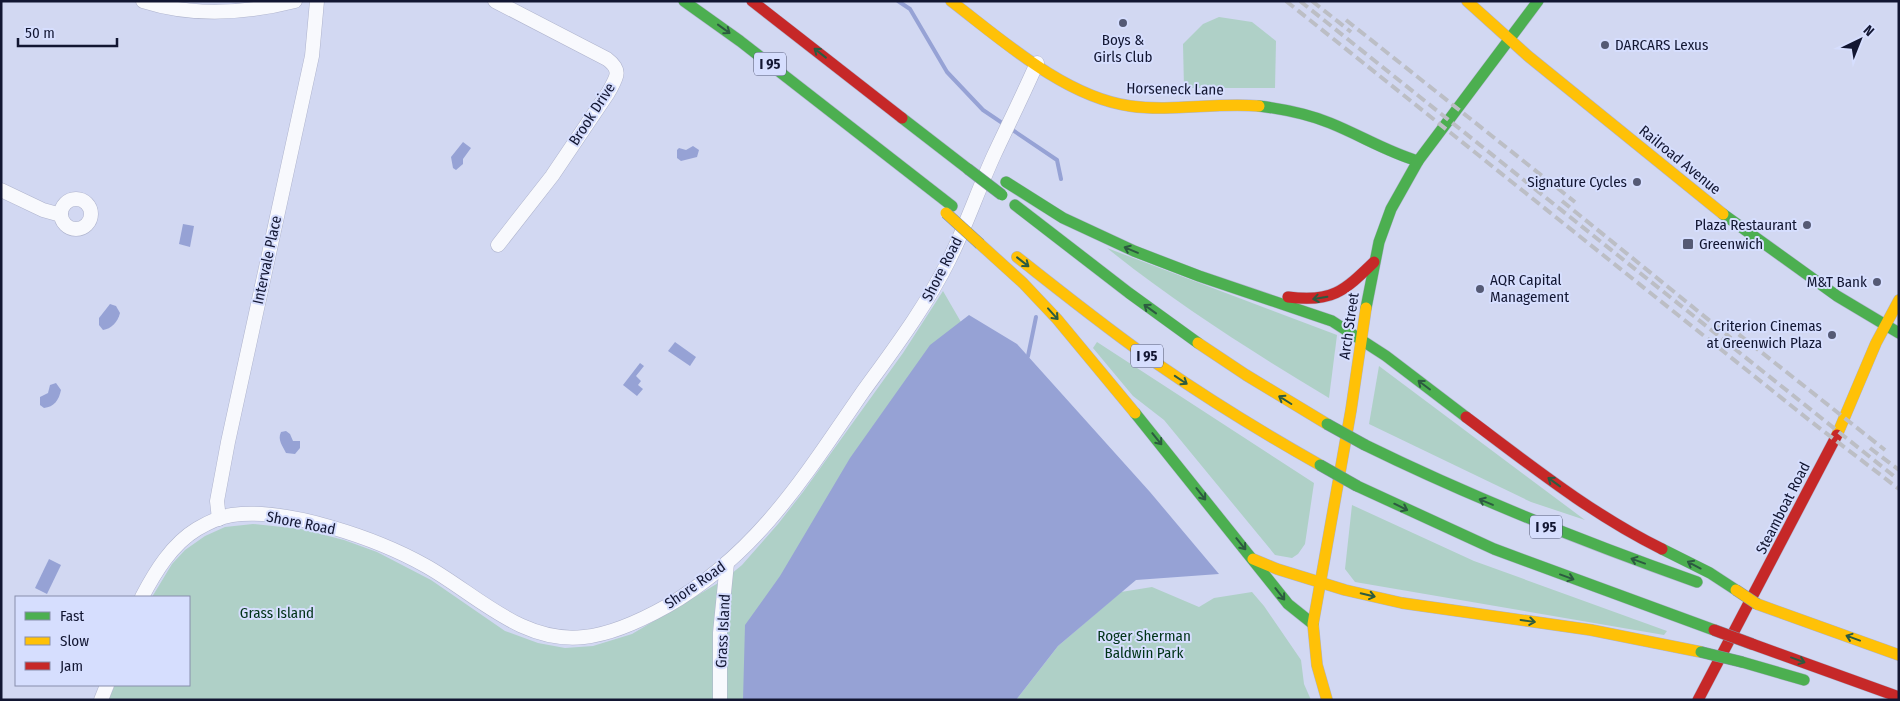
<svg xmlns="http://www.w3.org/2000/svg" width="1900" height="701" font-family="'Fira Sans Condensed',sans-serif">
<rect width="100%" height="100%" fill="#d2d8f2"/>
<!-- green -->
<g fill="#afd0c7">
<path d="M 1219,17 L 1252,22 L 1276,41 L 1275,88 L 1184,88 L 1183,44 L 1203,24 Z"/>
<path d="M 1107,248 L 1337,335 L 1329,398 C 1251,351 1178,305 1107,248 Z"/>
<path d="M 943,291 L 965,329 L 759,700 L 108,700 L 115,685 L 189,685 L 189,597 L 152,597 L 172,564 L 185,550 L 205,536 L 225,527 L 253,524 L 301,529 L 344,540 L 377,552 L 431,580 L 505,631 L 538,643 L 565,648 L 593,646 L 632,634 L 725,579 L 742,565 L 778,524 L 803,492 L 903,353 Z"/>
<path d="M 1097,342 L 1314,483 L 1305,544 L 1298,554 L 1292,558 L 1275,555 L 1164,420 L 1133,396 L 1093,348 Z"/>
<path d="M 1379,366 L 1585,520 L 1531,502 L 1369,424 Z"/>
<path d="M 1352,505 L 1474,561 L 1667,631 L 1664,635 L 1355,582 L 1345,569 Z"/>
<path d="M 1152,587 L 1199,607 L 1214,598 L 1252,592 L 1264,606 L 1301,660 L 1304,684 L 1311,700 L 1016,700 L 1058,646 L 1121,592 Z"/>
</g>
<!-- water -->
<g fill="#96a2d5">
<path d="M 463,142 L 471,148 L 463,159 L 463,164 L 456,170 L 453,168 L 451,157 Z"/>
<path d="M 693,146 L 699,150 L 697,157 L 681,161 L 677,158 L 677,150 L 679,148 L 686,150 Z"/>
<path d="M 183,224 L 194,226 L 190,247 L 179,244 Z"/>
<path d="M 110,304 L 116,306 L 120,313 C 118,322 111,329 103,330 L 99,325 L 99,318 Z"/>
<path d="M 969,315 L 1017,344 L 1150,492 L 1219,574 L 1136,580 L 1058,646 L 1016,700 L 743,700 L 745,625 L 780,576 L 850,458 L 930,345 Z"/>
<path d="M 675,342 L 696,357 L 690,366 L 668,351 Z"/>
<path d="M 640,363 L 644,366 L 636,376 L 641,381 L 638,385 L 643,389 L 637,396 L 623,385 Z"/>
<path d="M 56,383 L 61,390 C 59,400 54,407 44,408 L 40,405 L 40,397 L 48,393 L 50,385 Z"/>
<path d="M 286,431 L 290,434 L 293,441 L 300,441 L 300,448 L 295,454 L 286,453 C 283,446 277,440 281,432 Z"/>
<path d="M 49,559 L 61,565 L 47,594 L 35,588 Z"/>
</g>
<g fill="none" stroke-linecap="round" stroke-linejoin="round">
<!-- stream -->
<g stroke="#96a2d5" stroke-width="4">
<path d="M 898,1 L 910,9 L 947,72 L 983,110 L 1057,160 L 1061,179"/>
<path d="M 1028,356 L 1036,317"/>
</g>
<!-- street casing -->
<g stroke="#aeb3cd" stroke-width="15">
<g id="street">
<path d="M 143,1 C 193,17 244,14 295,1"/>
<path d="M 495,1 L 607,59 C 623,71 616,78 608,93 L 552,176 L 498,245"/>
<path d="M 1,190 L 43,210 L 61,215"/>
<circle cx="76" cy="214" r="15"/>
<path d="M 219,519 L 217,501 L 228,442 L 312,56 L 317,1"/>
<path d="M 142,597 C 155,572 172,544 197,529 C 207,523 220,517 232,515 C 287,507 378,539 426,566 C 476,594 522,644 584,637 C 613,634 642,620 667,606 C 758,553 804,477 862,393 C 893,350 925,308 949,260 C 966,226 978,190 994,155 C 1008,125 1023,95 1037,63"/>
<path d="M 101,700 L 107,685"/>
<path d="M 720,700 L 720,633 L 727,563"/>
</g>
</g>
<!-- fast casing -->
<g stroke="#aeb3cd" stroke-width="12">
<g id="fast">
<path d="M 684,1 L 740,41 L 952,206"/>
<path d="M 1259,106 C 1283,109 1308,114 1330,123 C 1360,135 1387,152 1418,161"/>
<path d="M 902,118 L 968,169"/>
<path d="M 1006,182 L 1063,218 L 1134,251 L 1199,276 L 1332,321 L 1386,356 L 1466,417"/>
<path d="M 1015,205 L 1129,293 L 1198,343"/>
<path d="M 1723,214 L 1837,296 L 1899,333"/>
<path d="M 1366,308 L 1379,242 L 1391,209 L 1418,161 L 1538,1"/>
<path d="M 1135,413 L 1288,604 L 1313,624"/>
<path d="M 1365,445 C 1473,498 1584,542 1697,582"/>
<path d="M 1357,486 L 1494,549 L 1714,630"/>
<path d="M 1662,549 L 1710,573 L 1736,590"/>
<path d="M 1742,662 L 1804,680"/>
</g>
</g>
<!-- slow casing -->
<g stroke="#aeb3cd" stroke-width="12">
<g id="slow">
<path d="M 951,1 C 1002,40 1065,97 1130,106 C 1173,112 1216,102 1259,106"/>
<path d="M 1467,1 L 1528,56 L 1723,214"/>
<path d="M 980,244 L 1023,283 L 1057,319 L 1135,413"/>
<path d="M 1017,257 C 1064,294 1110,331 1159,365 C 1211,401 1265,434 1320,465"/>
<path d="M 1198,343 L 1246,375 L 1327,424"/>
<path d="M 1837,435 L 1876,343 L 1899,300"/>
<path d="M 1253,559 L 1277,569 L 1345,590 L 1402,603 L 1591,630 L 1701,652"/>
<path d="M 1757,604 L 1899,655"/>
<path d="M 1327,700 L 1317,665 L 1313,624 L 1351,410 L 1366,308"/>
</g>
</g>
<!-- jam casing -->
<g stroke="#aeb3cd" stroke-width="12">
<g id="jam">
<path d="M 752,1 L 902,118"/>
<path d="M 1288,297 C 1332,303 1344,291 1374,262"/>
<path d="M 1466,417 C 1529,464 1591,514 1662,549"/>
<path d="M 1752,644 L 1899,697"/>
<path d="M 1698,700 L 1837,435"/>
</g>
</g>
<!-- street -->
<use href="#street" stroke="#f8f9fd" stroke-width="14"/>
<!-- fast -->
<use href="#fast" stroke="#4caf50" stroke-width="11"/>
<!-- slow -->
<use href="#slow" stroke="#ffc107" stroke-width="11"/>
<!-- jam -->
<use href="#jam" stroke="#c62828" stroke-width="11"/>
<!-- rail -->
<g stroke="#bcbec5" stroke-width="4" stroke-dasharray="10 5" stroke-linecap="butt">
<path d="M 1286,1 L 1809,420 L 1899,489"/>
<path d="M 1300,1 L 1895,477"/>
<path d="M 1312,1 L 1351,32"/>
<path d="M 1346,20 L 1575,202"/>
<path d="M 1562,201 L 1731,338"/>
<path d="M 1727,325 L 1885,450"/>
<path d="M 1870,448 L 1899,470"/>
</g>
<!-- fast-bridge casing -->
<g stroke="#8495a6" stroke-width="12" stroke-linecap="butt">
<g id="fast-bridge">
<path d="M 968,169 L 1002,195"/>
<path d="M 1327,424 L 1365,445"/>
<path d="M 1320,465 L 1357,486"/>
<path d="M 1701,652 L 1742,662"/>
</g>
</g>
<!-- slow-bridge casing -->
<g stroke="#8495a6" stroke-width="12" stroke-linecap="butt">
<g id="slow-bridge">
<path d="M 946,213 L 980,244"/>
<path d="M 1736,590 L 1757,604"/>
</g>
</g>
<!-- jam-bridge casing -->
<g stroke="#8495a6" stroke-width="12" stroke-linecap="butt">
<path id="jam-bridge" d="M 1714,630 L 1752,644"/>
</g>
<!-- fast-bridge -->
<use href="#fast-bridge" stroke="#4caf50" stroke-width="11"/>
<!-- slow-bridge -->
<use href="#slow-bridge" stroke="#ffc107" stroke-width="11"/>
<!-- jam-bridge -->
<use href="#jam-bridge" stroke="#c62828" stroke-width="11"/>
</g>
<!-- one-way arrows -->
<defs><path id="oneway-shaft" d="M-6 0H5M1.5-3L5.5 0L1.5 3" fill="none" stroke-width="1.6" stroke-linecap="round" stroke-linejoin="round" transform="scale(1.25)"/></defs>
<g stroke="#2c5b40">
<use href="#oneway-shaft" transform="translate(724 29) rotate(36)"/>
<use href="#oneway-shaft" transform="translate(820 53) rotate(-142)"/>
<use href="#oneway-shaft" transform="translate(1131 250) rotate(-157)"/>
<use href="#oneway-shaft" transform="translate(1023 262) rotate(38)"/>
<use href="#oneway-shaft" transform="translate(1320 298) rotate(171)"/>
<use href="#oneway-shaft" transform="translate(1150 309) rotate(-144)"/>
<use href="#oneway-shaft" transform="translate(1053 314) rotate(48)"/>
<use href="#oneway-shaft" transform="translate(1181 380) rotate(34)"/>
<use href="#oneway-shaft" transform="translate(1424 385) rotate(-143)"/>
<use href="#oneway-shaft" transform="translate(1285 400) rotate(-148)"/>
<use href="#oneway-shaft" transform="translate(1157 439) rotate(51)"/>
<use href="#oneway-shaft" transform="translate(1554 482) rotate(-144)"/>
<use href="#oneway-shaft" transform="translate(1201 494) rotate(52)"/>
<use href="#oneway-shaft" transform="translate(1486 502) rotate(-157)"/>
<use href="#oneway-shaft" transform="translate(1401 507) rotate(26)"/>
<use href="#oneway-shaft" transform="translate(1241 544) rotate(51)"/>
<use href="#oneway-shaft" transform="translate(1638 561) rotate(-160)"/>
<use href="#oneway-shaft" transform="translate(1694 565) rotate(-152)"/>
<use href="#oneway-shaft" transform="translate(1567 577) rotate(20)"/>
<use href="#oneway-shaft" transform="translate(1280 594) rotate(52)"/>
<use href="#oneway-shaft" transform="translate(1368 595) rotate(13)"/>
<use href="#oneway-shaft" transform="translate(1528 621) rotate(8)"/>
<use href="#oneway-shaft" transform="translate(1853 638) rotate(-160)"/>
<use href="#oneway-shaft" transform="translate(1798 660) rotate(20)"/>
</g>
<!-- markers -->
<g fill="#555a75" stroke="#d6defe" stroke-width="2">
<circle cx="1123" cy="23" r="5"/>
<circle cx="1605" cy="45" r="5"/>
<circle cx="1637" cy="182" r="5"/>
<circle cx="1807" cy="225" r="5"/>
<rect x="1682" y="238" width="12" height="12" rx="2.5"/>
<circle cx="1877" cy="282" r="5"/>
<circle cx="1480" cy="289" r="5"/>
<circle cx="1832" cy="335" r="5"/>
</g>
<g text-anchor="middle" stroke-width="4" stroke-linejoin="round" paint-order="stroke">
<!-- shield labels -->
<g fill="#d6defe" stroke="#4d526f" stroke-width="1">
<rect x="754" y="52.5" width="32" height="23" rx="4"/>
<rect x="1131" y="344.5" width="32" height="23" rx="4"/>
<rect x="1530" y="515.5" width="32" height="23" rx="4"/>
</g>
<g font-size="14" font-weight="bold" fill="#121632">
<text x="770" y="69">I 95</text>
<text x="1147" y="361">I 95</text>
<text x="1546" y="532">I 95</text>
</g>
<!-- poi labels -->
<g font-size="15" fill="#121632" stroke="#d6defe" text-anchor="end">
<text x="1123" y="45" text-anchor="middle">Boys &amp;<tspan x="1123" dy="17">Girls Club</tspan></text>
<text x="1615" y="50" text-anchor="start">DARCARS Lexus</text>
<text x="1627" y="187">Signature Cycles</text>
<text x="1797" y="230">Plaza Restaurant</text>
<text x="1699" y="249" text-anchor="start">Greenwich</text>
<text x="1490" y="285" text-anchor="start">AQR Capital<tspan x="1490" dy="17">Management</tspan></text>
<text x="1867" y="287">M&amp;T Bank</text>
<text x="1822" y="331">Criterion Cinemas<tspan x="1822" dy="17">at Greenwich Plaza</tspan></text>
</g>
<!-- street labels -->
<g font-size="15" fill="#121632" stroke="#d6defe">
<text transform="translate(1175 89) rotate(1)" y="5">Horseneck Lane</text>
<text transform="translate(592 114) rotate(-57)" y="5">Brook Drive</text>
<text transform="translate(1680 160) rotate(39)" y="5">Railroad Avenue</text>
<text transform="translate(267 260) rotate(-78)" y="5">Intervale Place</text>
<text transform="translate(942 269) rotate(-63)" y="5">Shore Road</text>
<text transform="translate(1349 326) rotate(-82)" y="5">Arch Street</text>
<text transform="translate(1783 508) rotate(-63)" y="5">Steamboat Road</text>
<text transform="translate(301 523) rotate(11)" y="5">Shore Road</text>
<text transform="translate(695 585) rotate(-35)" y="5">Shore Road</text>
<text transform="translate(723 631) rotate(-87)" y="5">Grass Island</text>
</g>
<!-- park labels -->
<g font-size="15" fill="#003317" stroke="#d6defe">
<text x="277" y="618">Grass Island</text>
<text x="1144" y="641">Roger Sherman<tspan x="1144" dy="17">Baldwin Park</tspan></text>
</g>
</g>
<!-- border -->
<rect width="1900" height="701" fill="none" stroke="#121632" stroke-width="5"/>
<!-- legend -->
<rect x="15" y="596" width="175" height="90" fill="#d6defe" stroke="#888eac"/>
<rect x="25" y="612" width="25" height="8" fill="#4caf50" stroke="#888eac"/>
<text x="60" y="621" font-size="15" fill="#121632">Fast</text>
<rect x="25" y="637" width="25" height="8" fill="#ffc107" stroke="#888eac"/>
<text x="60" y="646" font-size="15" fill="#121632">Slow</text>
<rect x="25" y="662" width="25" height="8" fill="#c62828" stroke="#888eac"/>
<text x="60" y="671" font-size="15" fill="#121632">Jam</text>
<!-- north arrow -->
<g transform="translate(1860 40) rotate(43)" stroke="#d6defe" stroke-width="4" paint-order="stroke">
<path d="M0-4L9 19L0 12L-9 19Z" fill="#121632"/>
<text y="-8" font-size="14" font-weight="bold" text-anchor="middle" fill="#121632">N</text>
</g>
<!-- scale -->
<path d="M18 38v8h99v-8" fill="none" stroke="#121632" stroke-width="2.5"/>
<text x="25" y="38" font-size="15" fill="#121632" stroke="#d6defe" stroke-width="4" paint-order="stroke">50 m</text>
</svg>
